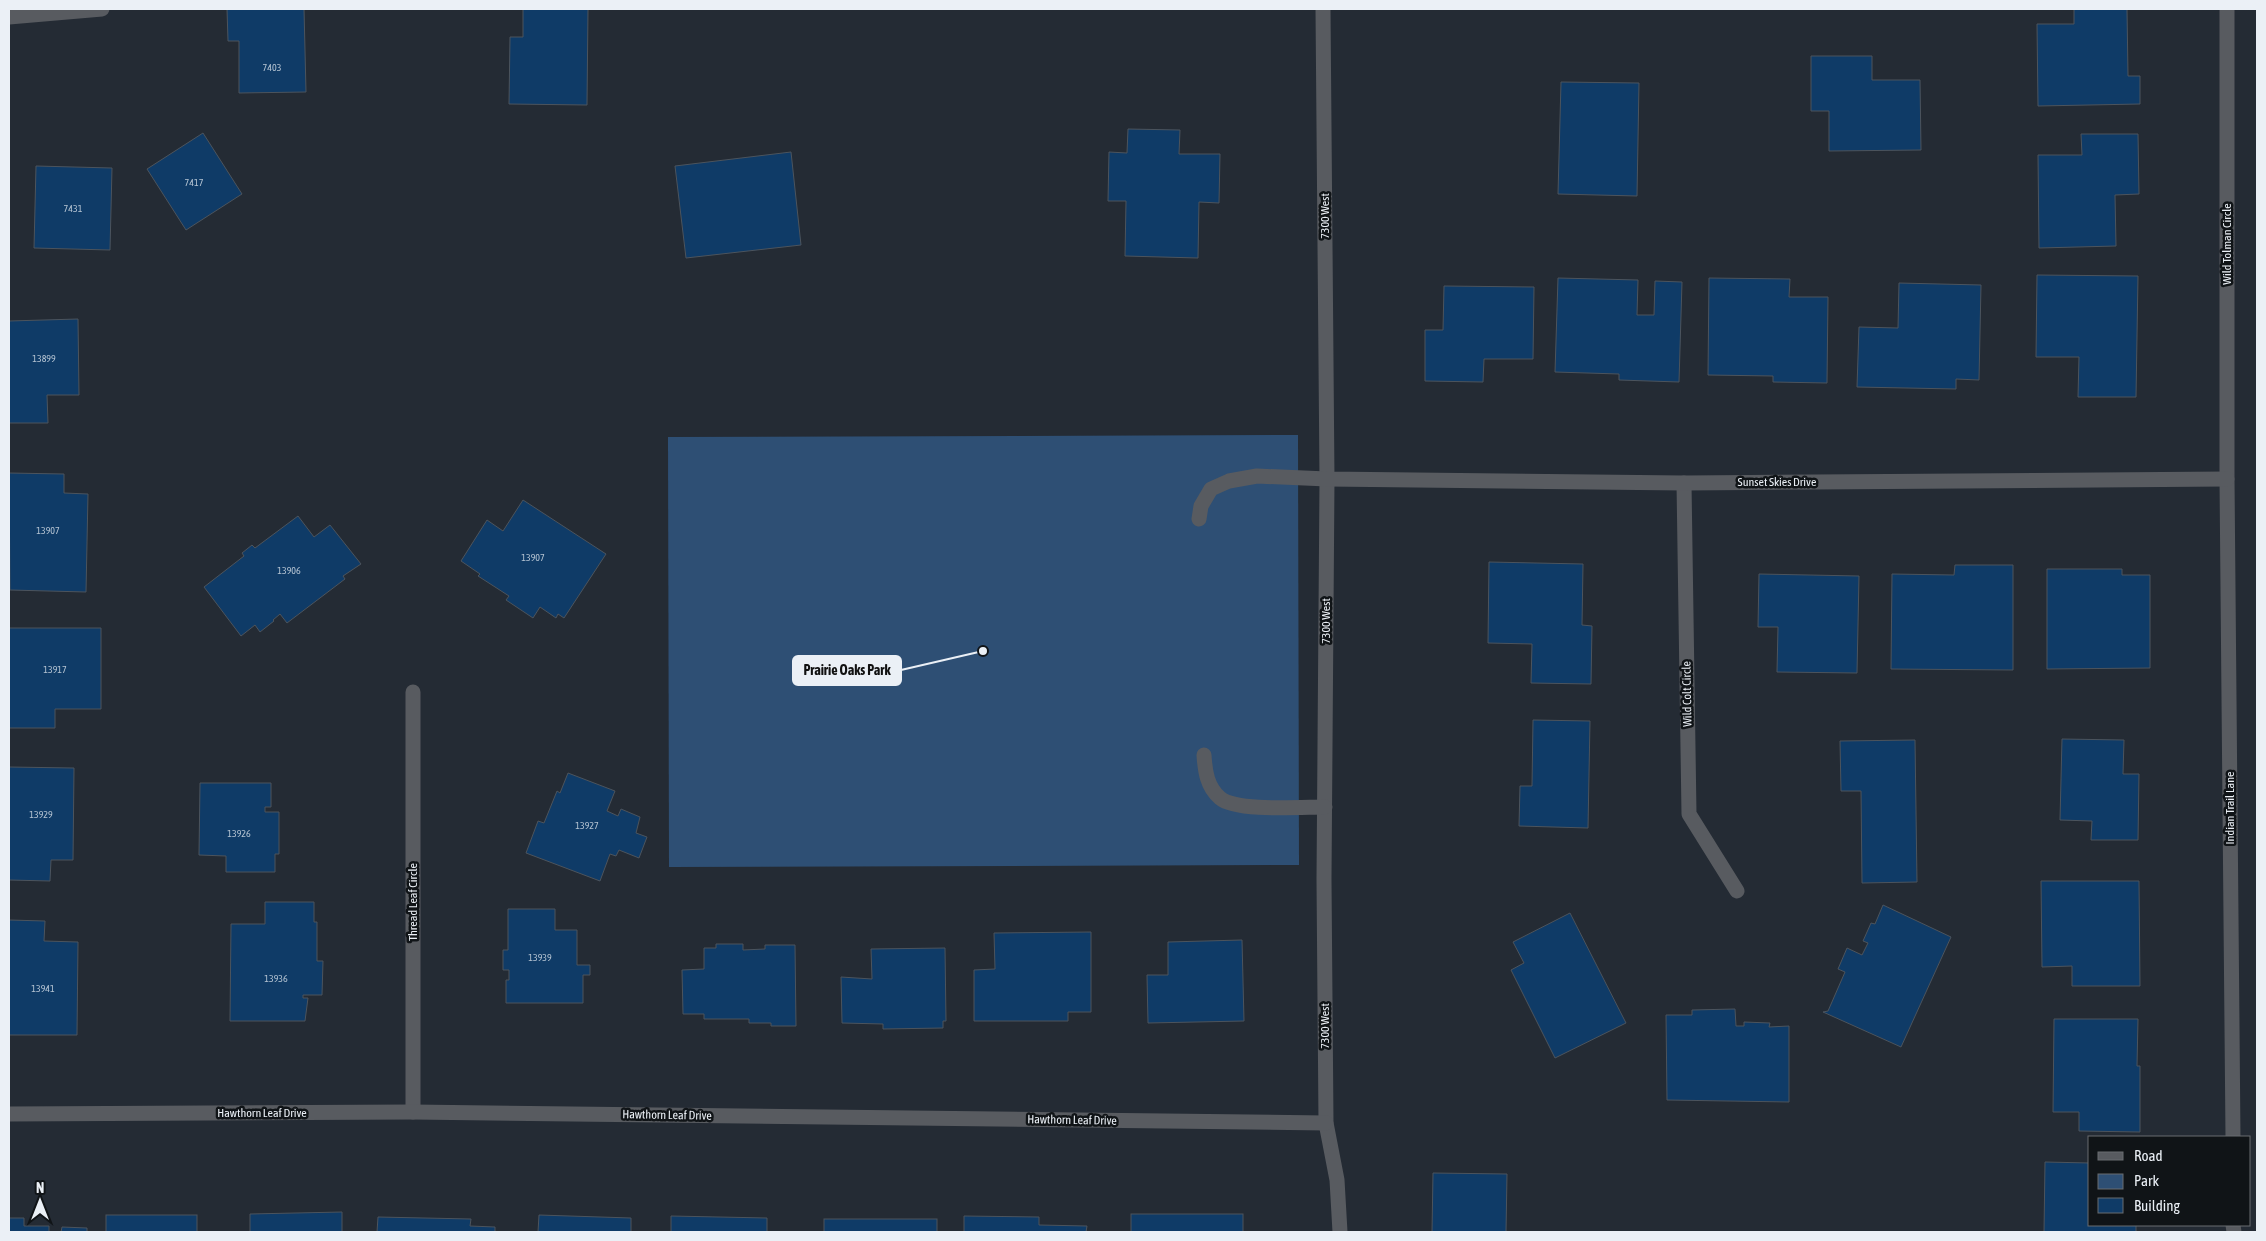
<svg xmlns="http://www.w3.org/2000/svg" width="2266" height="1241" font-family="'Asap Condensed',sans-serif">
<rect width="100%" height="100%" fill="#242b34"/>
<!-- green -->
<path fill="#2e4f74" d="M 1298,435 L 1299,865 L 669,867 L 668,437 Z"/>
<!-- building -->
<g fill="#0f3b67" stroke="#4c545d">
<path d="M 227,9 L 304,9 L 306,92 L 239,93 L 239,41 L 228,41 Z"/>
<path d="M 523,9 L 588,9 L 587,105 L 509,104 L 510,37 L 523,37 Z"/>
<path d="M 2074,9 L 2127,9 L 2128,76 L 2140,76 L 2140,104 L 2038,106 L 2037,24 L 2074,24 Z"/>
<path d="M 1811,56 L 1872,56 L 1872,80 L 1920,80 L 1921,150 L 1829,151 L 1829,111 L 1811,111 Z"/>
<path d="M 1561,82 L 1639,83 L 1637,196 L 1558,194 Z"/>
<path d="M 1128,129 L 1180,130 L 1179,154 L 1220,154 L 1219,203 L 1199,202 L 1198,258 L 1125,256 L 1126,201 L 1108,201 L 1109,152 L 1127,153 Z"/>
<path d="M 203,133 L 242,194 L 186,230 L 147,169 Z"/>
<path d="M 2081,134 L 2138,134 L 2139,194 L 2115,195 L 2116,246 L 2039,248 L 2038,155 L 2082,155 Z"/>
<path d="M 791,152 L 801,245 L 686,258 L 675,166 Z"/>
<path d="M 36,166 L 112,168 L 110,250 L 34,248 Z"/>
<path d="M 2037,275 L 2138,276 L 2136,397 L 2078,397 L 2079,357 L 2036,357 Z"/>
<path d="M 1558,278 L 1638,280 L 1637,315 L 1654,315 L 1655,281 L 1682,282 L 1679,382 L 1619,380 L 1619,374 L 1555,372 Z"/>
<path d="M 1709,278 L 1790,279 L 1789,297 L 1828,297 L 1827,383 L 1773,382 L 1773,376 L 1708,375 Z"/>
<path d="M 1899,283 L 1981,285 L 1979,380 L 1956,379 L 1956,389 L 1857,387 L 1859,327 L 1898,328 Z"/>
<path d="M 1444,286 L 1534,287 L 1533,359 L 1484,359 L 1483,382 L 1425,381 L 1425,330 L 1443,330 Z"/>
<path d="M 78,319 L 79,395 L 47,395 L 48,423 L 9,423 L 9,321 Z"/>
<path d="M 9,473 L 64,474 L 64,493 L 88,494 L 86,592 L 10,590 Z"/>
<path d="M 523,500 L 606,554 L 564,618 L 558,614 L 556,618 L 540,607 L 533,618 L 506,600 L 509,596 L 478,576 L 480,574 L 461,561 L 487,520 L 503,531 Z"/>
<path d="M 298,516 L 314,537 L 330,525 L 361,564 L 343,576 L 345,579 L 287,623 L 280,614 L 273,620 L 274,621 L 260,632 L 255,625 L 241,636 L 204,587 L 244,556 L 242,553 L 252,545 L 255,548 Z"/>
<path d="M 1489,562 L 1583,564 L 1582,625 L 1592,626 L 1591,684 L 1531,683 L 1532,644 L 1488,643 Z"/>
<path d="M 1955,565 L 2013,565 L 2013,670 L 1891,669 L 1892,574 L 1954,575 Z"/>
<path d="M 2047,569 L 2122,569 L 2122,575 L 2150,575 L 2150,668 L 2047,669 Z"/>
<path d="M 1759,574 L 1859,576 L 1857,673 L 1777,672 L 1778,627 L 1758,627 Z"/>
<path d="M 9,628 L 101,628 L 101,709 L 55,709 L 55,728 L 9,728 Z"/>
<path d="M 1533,720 L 1590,721 L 1588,828 L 1519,826 L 1520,786 L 1532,786 Z"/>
<path d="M 2062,739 L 2124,740 L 2123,774 L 2139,774 L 2138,840 L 2091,840 L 2092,821 L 2060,820 Z"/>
<path d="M 1915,740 L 1917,882 L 1862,883 L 1861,791 L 1841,791 L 1840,741 Z"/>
<path d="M 9,767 L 74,768 L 73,860 L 51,860 L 50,881 L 9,880 Z"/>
<path d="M 568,773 L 615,791 L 607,811 L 618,816 L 621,809 L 640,817 L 636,833 L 647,837 L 639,858 L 619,850 L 616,856 L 610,854 L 600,881 L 526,853 L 538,821 L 544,823 L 557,791 L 560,793 Z"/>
<path d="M 200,783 L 271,783 L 271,807 L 265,807 L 265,812 L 279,812 L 279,854 L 275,854 L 275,872 L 226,872 L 226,856 L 199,855 Z"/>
<path d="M 2041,881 L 2139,881 L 2140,986 L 2072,986 L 2072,966 L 2042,967 Z"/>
<path d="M 265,902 L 314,902 L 314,922 L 317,922 L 317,961 L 323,961 L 322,995 L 303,995 L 303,998 L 308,998 L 305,1021 L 230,1021 L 231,924 L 265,924 Z"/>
<path d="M 1883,905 L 1951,937 L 1901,1047 L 1823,1012 L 1828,1011 L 1845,972 L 1838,969 L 1847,948 L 1862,955 L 1868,943 L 1863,941 L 1871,923 L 1875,924 Z"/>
<path d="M 508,909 L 555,909 L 555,930 L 577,930 L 577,965 L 590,965 L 590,975 L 583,975 L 583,1003 L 506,1003 L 506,980 L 509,980 L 509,970 L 503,970 L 503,950 L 508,950 Z"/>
<path d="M 1570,913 L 1626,1023 L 1555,1058 L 1511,970 L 1524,963 L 1513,942 Z"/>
<path d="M 9,920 L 45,921 L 44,941 L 78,942 L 77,1035 L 9,1035 Z"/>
<path d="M 1091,932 L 1091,1012 L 1068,1012 L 1068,1021 L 974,1021 L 974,970 L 995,969 L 994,933 Z"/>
<path d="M 1242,940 L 1244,1021 L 1148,1023 L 1147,975 L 1168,975 L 1168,942 Z"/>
<path d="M 716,944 L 743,944 L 743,950 L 765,949 L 765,945 L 795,945 L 796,1026 L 771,1026 L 771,1023 L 749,1023 L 749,1019 L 704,1019 L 704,1014 L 683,1014 L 682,970 L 704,969 L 704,948 L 716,948 Z"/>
<path d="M 945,948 L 946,1021 L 943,1021 L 943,1028 L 883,1029 L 883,1024 L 842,1023 L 841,977 L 872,979 L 871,949 Z"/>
<path d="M 1735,1009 L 1736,1026 L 1744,1026 L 1744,1022 L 1770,1023 L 1769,1027 L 1789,1026 L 1789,1102 L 1667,1100 L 1666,1015 L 1692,1015 L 1692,1010 Z"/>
<path d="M 2054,1019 L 2138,1019 L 2137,1066 L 2140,1066 L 2140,1132 L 2079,1131 L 2079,1112 L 2053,1112 Z"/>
<path d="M 2045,1162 L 2090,1163 L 2090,1225 L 2136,1225 L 2136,1232 L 2044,1232 Z"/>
<path d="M 1433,1173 L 1507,1174 L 1506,1232 L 1432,1232 Z"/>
<path d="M 342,1212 L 342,1232 L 250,1232 L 250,1214 Z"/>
<rect x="1131" y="1214" width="112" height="18"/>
<rect x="106" y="1215" width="91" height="17"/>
<path d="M 539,1215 L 631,1218 L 631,1232 L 538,1232 Z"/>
<path d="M 671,1216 L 767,1218 L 767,1232 L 671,1232 Z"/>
<path d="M 964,1216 L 1039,1217 L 1039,1225 L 1087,1226 L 1086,1232 L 964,1232 Z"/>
<path d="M 378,1217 L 471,1219 L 470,1226 L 495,1227 L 495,1232 L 377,1232 Z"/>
<path d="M 9,1218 L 24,1218 L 24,1226 L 49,1226 L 49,1232 L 9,1232 Z"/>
<rect x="824" y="1219" width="113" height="13"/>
<path d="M 62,1227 L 87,1228 L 87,1232 L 61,1232 Z"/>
</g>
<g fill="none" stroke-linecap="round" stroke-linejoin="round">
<!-- minor -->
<g stroke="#585b60" stroke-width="15">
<path d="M 1323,9 L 1327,479 L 1324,879 L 1326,1123 L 1337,1180 L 1340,1232"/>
<path d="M 2227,9 L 2227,479 L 2233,1137"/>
<path d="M 9,17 L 102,9"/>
<path d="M 1684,483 L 1689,814 L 1737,891"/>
<path d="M 1199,519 L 1201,506 L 1211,489 L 1229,481 L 1257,476 L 1327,479 L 1684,483 L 2227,479"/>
<path d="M 413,692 L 413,1112"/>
<path d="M 1204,755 C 1205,771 1207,787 1220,798 C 1236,812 1302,807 1325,807"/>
<path d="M 9,1114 L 413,1112 L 1326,1123"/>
<path d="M 2233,1225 L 2234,1232"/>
</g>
</g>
<g text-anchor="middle" stroke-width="5" stroke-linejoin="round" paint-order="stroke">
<!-- number labels -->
<g font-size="10" fill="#b4c3d2">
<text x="272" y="71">7403</text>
<text x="194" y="186">7417</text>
<text x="73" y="212">7431</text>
<text x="44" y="362">13899</text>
<text x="48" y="534">13907</text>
<text x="533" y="561">13907</text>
<text x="289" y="574">13906</text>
<text x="55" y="673">13917</text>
<text x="41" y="818">13929</text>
<text x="587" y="829">13927</text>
<text x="239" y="837">13926</text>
<text x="540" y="961">13939</text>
<text x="276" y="982">13936</text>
<text x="43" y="992">13941</text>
</g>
<!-- street labels -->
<g font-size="12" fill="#ebf0f6" stroke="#101417">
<text transform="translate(1325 216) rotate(-90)" y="4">7300 West</text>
<text transform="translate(2227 244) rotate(-90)" y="4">Wild Tolman Circle</text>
<text x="1777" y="486">Sunset Skies Drive</text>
<text transform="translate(1326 621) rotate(-90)" y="4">7300 West</text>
<text transform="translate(1687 694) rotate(-91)" y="4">Wild Colt Circle</text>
<text transform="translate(2230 808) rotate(-90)" y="4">Indian Trail Lane</text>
<text transform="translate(413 902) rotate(-90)" y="4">Thread Leaf Circle</text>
<text transform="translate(1325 1026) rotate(-90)" y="4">7300 West</text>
<text x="262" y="1117">Hawthorn Leaf Drive</text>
<text transform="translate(667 1115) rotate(1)" y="4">Hawthorn Leaf Drive</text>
<text transform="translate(1072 1120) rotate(1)" y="4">Hawthorn Leaf Drive</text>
</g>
</g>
<!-- callouts -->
<path fill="none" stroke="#ebf0f6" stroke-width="2" d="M983 651L901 670"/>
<circle fill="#ebf0f6" stroke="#101417" stroke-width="2" cx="983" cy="651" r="5"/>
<rect fill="#ebf0f6" stroke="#ebf0f6" stroke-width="2" x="793" y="656" width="108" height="29" rx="5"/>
<g font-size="14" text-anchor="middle" font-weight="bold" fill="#111">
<text x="847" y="675">Prairie Oaks Park</text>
</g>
<!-- border -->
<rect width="2266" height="1241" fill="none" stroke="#ebf0f6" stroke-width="20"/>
<!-- legend -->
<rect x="2088" y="1136" width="162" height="90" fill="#101417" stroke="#686c70"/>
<rect x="2098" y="1152" width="25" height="8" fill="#585b60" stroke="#686c70"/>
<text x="2134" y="1161" font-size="15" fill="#ebf0f6">Road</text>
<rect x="2098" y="1174" width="25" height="15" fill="#2e4f74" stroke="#686c70"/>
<text x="2134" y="1186" font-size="15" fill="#ebf0f6">Park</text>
<rect x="2098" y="1198" width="25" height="15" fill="#0f3b67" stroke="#686c70"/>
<text x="2134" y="1211" font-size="15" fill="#ebf0f6">Building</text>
<!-- north arrow -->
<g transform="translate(40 1201)" stroke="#101417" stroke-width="4" paint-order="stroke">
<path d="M0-4L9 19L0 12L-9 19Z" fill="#ebf0f6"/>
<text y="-8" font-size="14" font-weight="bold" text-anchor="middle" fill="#ebf0f6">N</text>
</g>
</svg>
